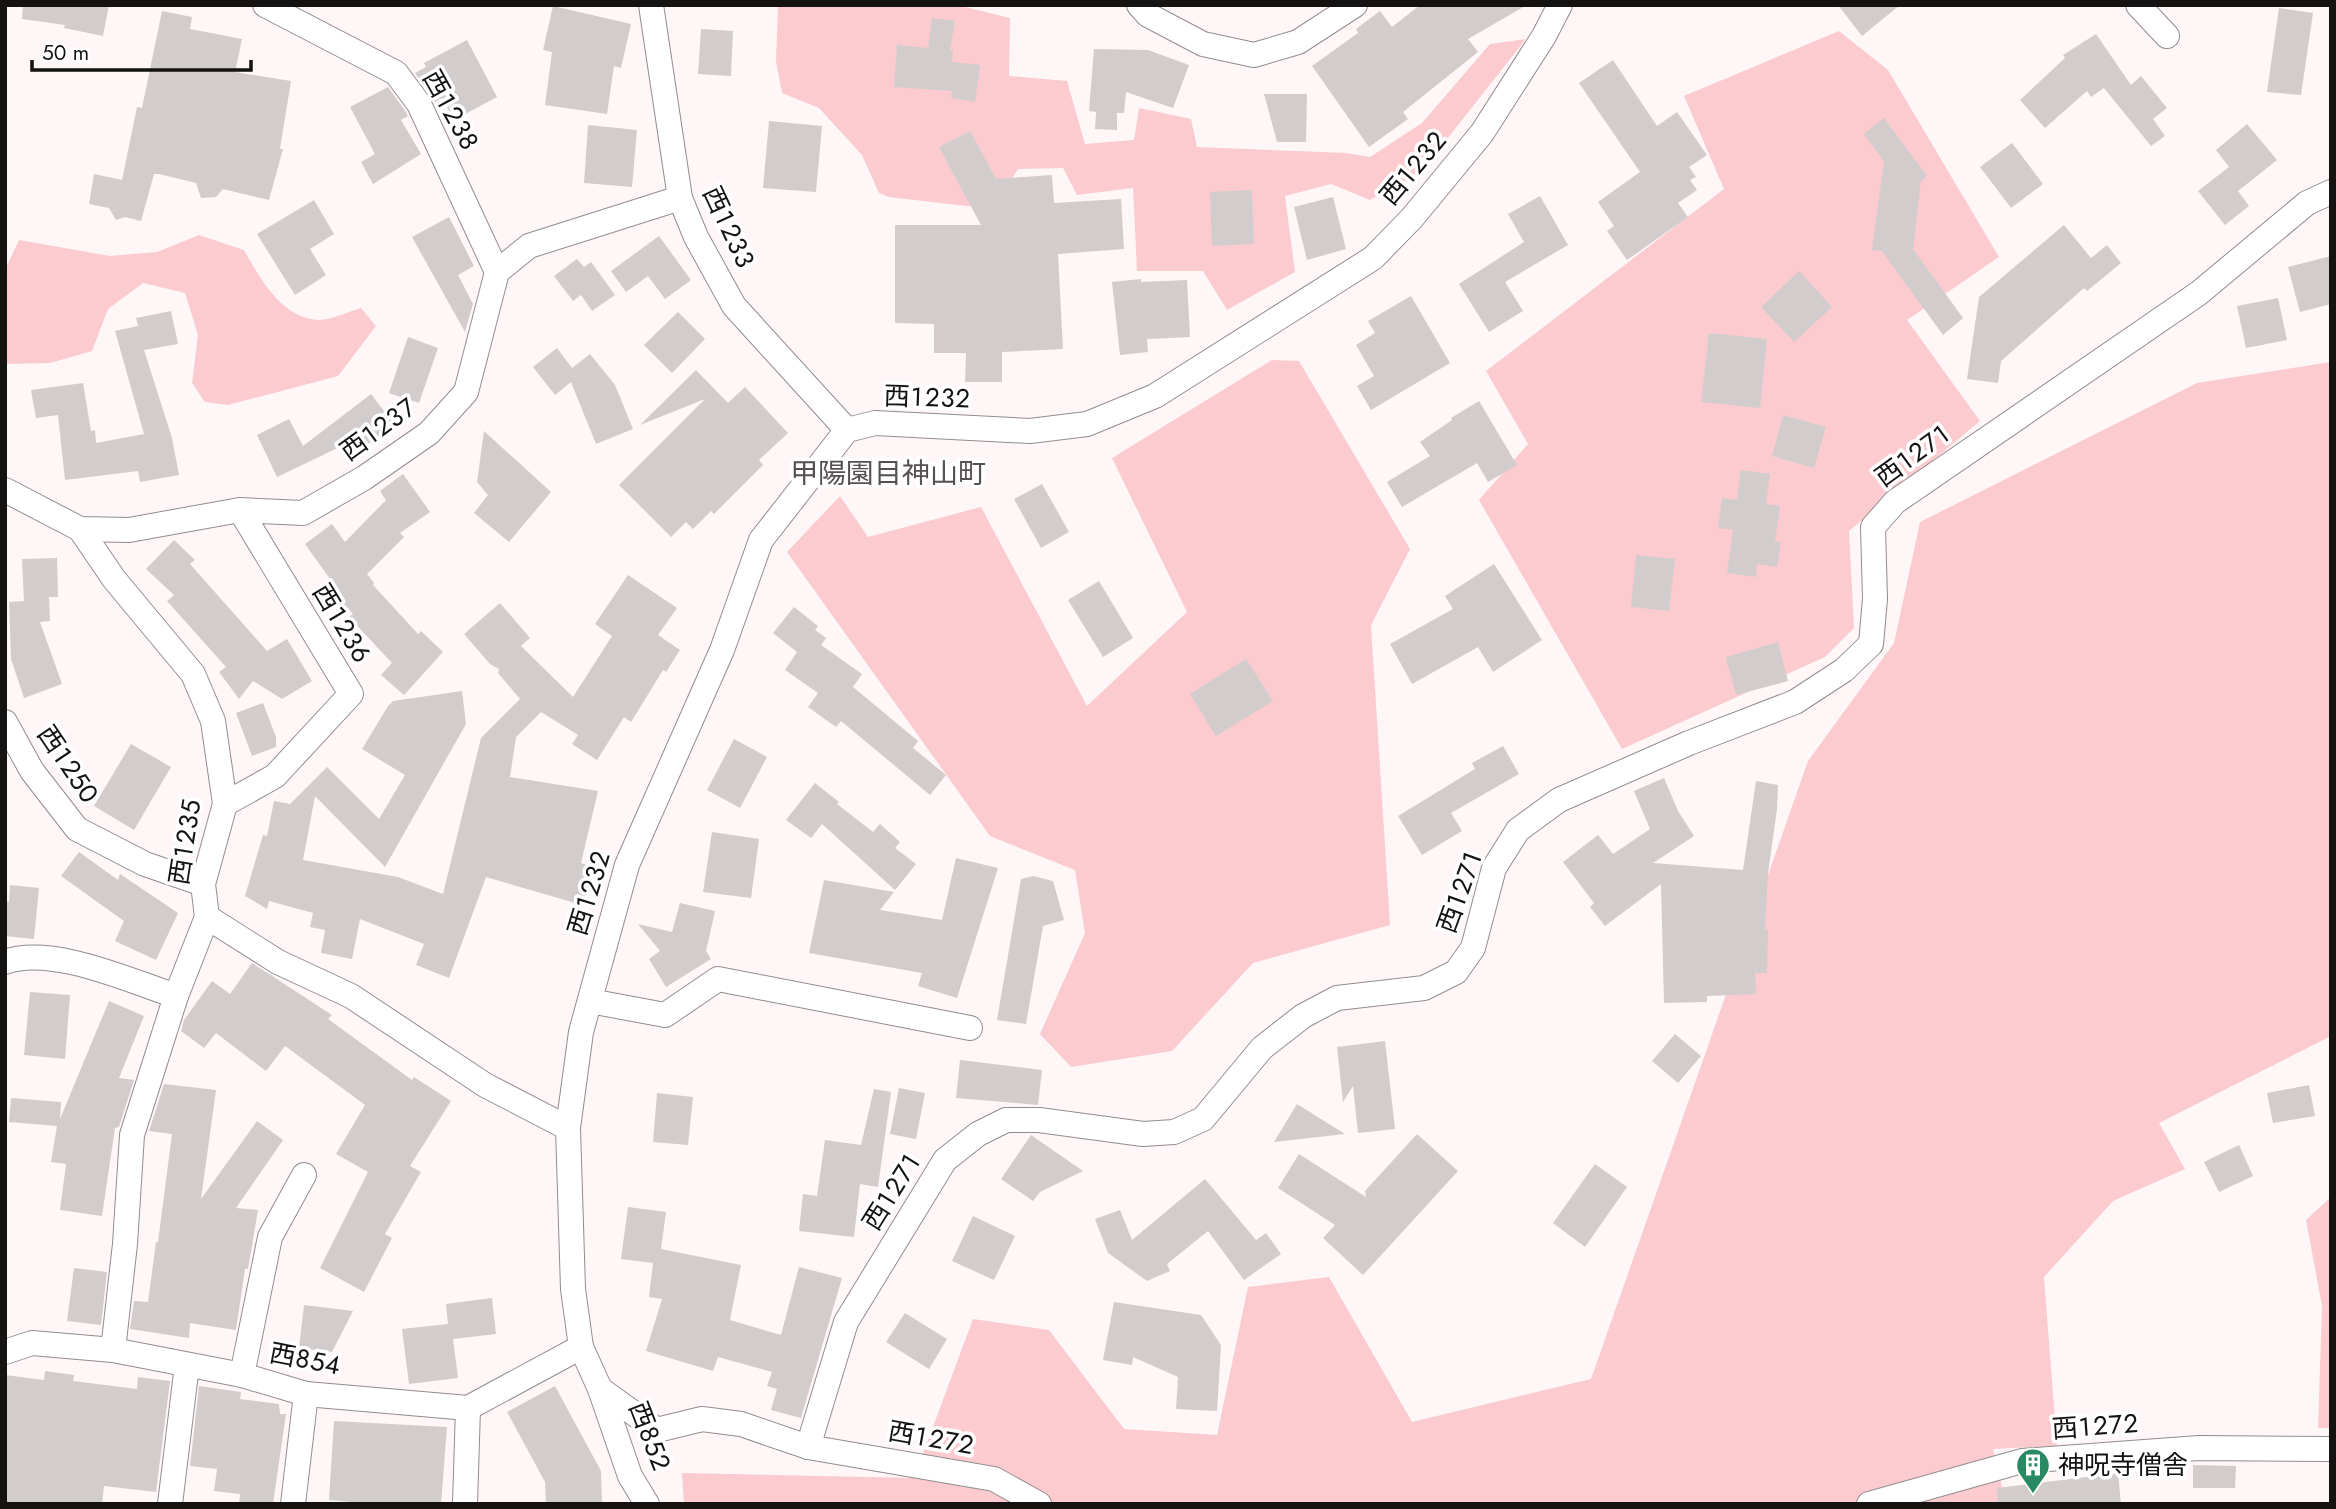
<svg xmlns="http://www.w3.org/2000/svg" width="2336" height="1509" font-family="Jost,'Noto Sans JP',sans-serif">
<rect width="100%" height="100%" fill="#fef6f7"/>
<!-- green -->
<g fill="#fbcbd0">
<path d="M 778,5 L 957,5 L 1010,18 L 1009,76 L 1067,81 L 1085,144 L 1134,140 L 1139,108 L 1191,119 L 1197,147 L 1346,153 L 1370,157 L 1422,123 L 1490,44 L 1526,39 L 1421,172 L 1370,200 L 1331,184 L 1285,196 L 1295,272 L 1227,310 L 1203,271 L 1137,271 L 1133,188 L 1077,195 L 1063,168 L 1018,169 L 992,209 L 889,197 L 879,193 L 862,155 L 819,108 L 782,93 L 776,61 Z"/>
<path d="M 1839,31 L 1888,70 L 1999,257 L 1907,320 L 1980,421 L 1849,531 L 1854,628 L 1825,657 L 1622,749 L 1479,500 L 1528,444 L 1486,371 L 1724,189 L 1684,96 Z"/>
<path d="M 199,235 L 244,250 C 260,278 281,318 318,320 C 331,320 348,312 361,308 L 376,326 L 338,376 L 228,405 L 205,402 L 192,383 L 198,335 L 185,293 L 143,283 L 108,309 L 92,351 L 50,363 L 5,364 L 5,270 L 19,240 L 110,256 L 157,252 Z"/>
<path d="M 1272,360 L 1299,361 L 1410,549 L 1371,625 L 1390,925 L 1253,963 L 1172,1051 L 1071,1067 L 1040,1034 L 1085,933 L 1075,870 L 990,836 L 787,552 L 840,496 L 868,537 L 981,507 L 1087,706 L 1187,612 L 1112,458 Z"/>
<path d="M 2331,362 L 2331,1036 L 2159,1123 L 2185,1169 L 2113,1201 L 2044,1277 L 2057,1446 L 1993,1449 L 2006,1504 L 684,1504 L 682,1473 L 914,1478 L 973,1319 L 1049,1330 L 1124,1429 L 1217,1435 L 1248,1287 L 1329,1277 L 1412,1422 L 1591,1379 L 1808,761 L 1894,643 L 1920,522 L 2197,383 Z"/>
<path d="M 2331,1197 L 2331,1428 L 2318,1428 L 2322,1306 L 2306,1220 Z"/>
</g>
<!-- building -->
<g fill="#d3cccc">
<path d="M 23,5 L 109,5 L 103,36 L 64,28 L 65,25 L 22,19 Z"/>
<path d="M 1420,5 L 1527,5 L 1468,39 L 1478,52 L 1403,112 L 1408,119 L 1369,147 L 1312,66 L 1358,33 L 1356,29 L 1380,11 L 1392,27 Z"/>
<path d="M 1838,5 L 1900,5 L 1862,36 Z"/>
<path d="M 553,6 L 631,24 L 621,68 L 614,66 L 607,114 L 545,105 L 552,52 L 543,50 Z"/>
<path d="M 2279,8 L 2313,13 L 2301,95 L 2267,92 Z"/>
<path d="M 162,11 L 192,17 L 190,29 L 242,39 L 235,72 L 291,81 L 280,149 L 283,149 L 269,200 L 223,189 L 216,197 L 201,198 L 196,183 L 159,174 L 154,174 L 141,221 L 125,217 L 116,220 L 109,208 L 89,204 L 94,174 L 122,180 L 137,107 L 142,108 Z"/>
<path d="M 932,18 L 955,21 L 950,50 L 953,50 L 952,62 L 980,65 L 975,102 L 951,98 L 952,91 L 894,87 L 897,45 L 928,48 Z"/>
<path d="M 701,29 L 733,31 L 731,76 L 698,74 Z"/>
<path d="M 2096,34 L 2131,85 L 2141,76 L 2167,108 L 2153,119 L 2165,136 L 2151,146 L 2104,88 L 2091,97 L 2087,91 L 2045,128 L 2020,100 L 2065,58 L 2063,55 Z"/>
<path d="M 467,40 L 497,97 L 454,120 L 442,98 L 435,102 L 415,73 L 426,67 L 424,63 Z"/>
<path d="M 1094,49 L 1148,50 L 1189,65 L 1173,108 L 1126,92 L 1124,113 L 1117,113 L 1117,130 L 1095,129 L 1096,112 L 1089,111 Z"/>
<path d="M 1613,60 L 1657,126 L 1677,112 L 1707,155 L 1689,167 L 1696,177 L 1690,180 L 1697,190 L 1678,203 L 1688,217 L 1627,260 L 1607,231 L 1614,226 L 1598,202 L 1640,172 L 1579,83 Z"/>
<path d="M 388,87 L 406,112 L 408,116 L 401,120 L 421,154 L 373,184 L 361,162 L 375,154 L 350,107 Z"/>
<path d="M 1264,94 L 1307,94 L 1306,142 L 1277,142 Z"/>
<path d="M 1884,118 L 1927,176 L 1921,181 L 1913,249 L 1963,318 L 1943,335 L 1882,251 L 1872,250 L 1884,161 L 1864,134 Z"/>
<path d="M 769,121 L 822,126 L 816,192 L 763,188 Z"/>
<path d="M 2247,124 L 2277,160 L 2238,191 L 2249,206 L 2225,225 L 2198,191 L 2229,167 L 2216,150 Z"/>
<path d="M 588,125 L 637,130 L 632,187 L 584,183 Z"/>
<path d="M 970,131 L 996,179 L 1052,175 L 1054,203 L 1121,199 L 1124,249 L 1058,254 L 1063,349 L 1002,352 L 1002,382 L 965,382 L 966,353 L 934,353 L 934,324 L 895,323 L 895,225 L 981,225 L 939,147 Z"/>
<path d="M 2012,143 L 2043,184 L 2011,208 L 1980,167 Z"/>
<path d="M 1252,190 L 1254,244 L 1212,246 L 1210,192 Z"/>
<path d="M 1540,196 L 1568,245 L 1505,282 L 1523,311 L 1489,332 L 1459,284 L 1524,242 L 1508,214 Z"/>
<path d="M 1333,197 L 1346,249 L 1307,260 L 1294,207 Z"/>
<path d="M 314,200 L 334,234 L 310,249 L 326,275 L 295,295 L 257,234 Z"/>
<path d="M 449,217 L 474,266 L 458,275 L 473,304 L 465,332 L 412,237 Z"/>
<path d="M 2064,225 L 2091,258 L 2107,245 L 2121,263 L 2087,291 L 2084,288 L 2001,361 L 1998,383 L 1967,379 L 1979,297 Z"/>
<path d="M 659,236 L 691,280 L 665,299 L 648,276 L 626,292 L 611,271 Z"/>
<path d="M 2331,256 L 2331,304 L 2300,312 L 2288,267 Z"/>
<path d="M 577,259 L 584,267 L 591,262 L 615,295 L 592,311 L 581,295 L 573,301 L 554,276 Z"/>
<path d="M 1799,271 L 1832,307 L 1794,342 L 1761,307 Z"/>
<path d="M 1141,279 L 1141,282 L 1187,280 L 1190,337 L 1147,339 L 1148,352 L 1120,355 L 1112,282 Z"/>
<path d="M 1411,296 L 1450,363 L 1371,410 L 1357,386 L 1374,376 L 1356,345 L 1375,333 L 1368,321 Z"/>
<path d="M 2278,298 L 2287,340 L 2246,348 L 2237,306 Z"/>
<path d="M 171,311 L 178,344 L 144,350 L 172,438 L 179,475 L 140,482 L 138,471 L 65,480 L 58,415 L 36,418 L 31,390 L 83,383 L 91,431 L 95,430 L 96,443 L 144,434 L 115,331 L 138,326 L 136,318 Z"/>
<path d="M 678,312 L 705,339 L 672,373 L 644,345 Z"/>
<path d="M 1709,333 L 1767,339 L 1760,408 L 1701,402 Z"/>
<path d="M 408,337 L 438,348 L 419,403 L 389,393 Z"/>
<path d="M 557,348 L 572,368 L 590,354 L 615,385 L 633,429 L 596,444 L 571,382 L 555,395 L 533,367 Z"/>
<path d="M 696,370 L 728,403 L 745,387 L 788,433 L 759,460 L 763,465 L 714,514 L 711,511 L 693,529 L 686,522 L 671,537 L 619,485 L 705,399 L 640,425 Z"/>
<path d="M 371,394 L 394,424 L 354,455 L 346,444 L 277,477 L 257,435 L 289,419 L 303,446 Z"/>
<path d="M 1479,401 L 1517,465 L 1488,482 L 1477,463 L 1402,507 L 1387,482 L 1430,456 L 1420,442 L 1452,420 L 1451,418 Z"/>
<path d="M 1783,415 L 1826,427 L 1814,468 L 1772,456 Z"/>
<path d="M 484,431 L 551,492 L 509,542 L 474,513 L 488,495 L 477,482 Z"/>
<path d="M 1741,470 L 1770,474 L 1766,504 L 1780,506 L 1775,541 L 1781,542 L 1777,567 L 1757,564 L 1756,577 L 1727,573 L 1733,530 L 1718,528 L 1722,498 L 1737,500 Z"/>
<path d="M 403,474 L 430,512 L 400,533 L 404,537 L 367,574 L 374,583 L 373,585 L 418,634 L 421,631 L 443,652 L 404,695 L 381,675 L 392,663 L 349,617 L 353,614 L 325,583 L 330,579 L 305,544 L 332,524 L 345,542 L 386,500 L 380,491 Z"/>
<path d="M 1042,484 L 1069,532 L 1041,548 L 1014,499 Z"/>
<path d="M 174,540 L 195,560 L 190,564 L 267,651 L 287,639 L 312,681 L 282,699 L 253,681 L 239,699 L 219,672 L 226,667 L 167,601 L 174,595 L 146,569 Z"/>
<path d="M 1636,555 L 1675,559 L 1669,611 L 1631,607 Z"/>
<path d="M 57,558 L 58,597 L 49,597 L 50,621 L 40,622 L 62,684 L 24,698 L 11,659 L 9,602 L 24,601 L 22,559 Z"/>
<path d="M 1494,564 L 1542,640 L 1493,672 L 1478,647 L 1412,684 L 1390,644 L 1453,609 L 1445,596 Z"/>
<path d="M 628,575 L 677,608 L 658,635 L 680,650 L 666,672 L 663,670 L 631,722 L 624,717 L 597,760 L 572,744 L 578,735 L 541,712 L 516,737 L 510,777 L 598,791 L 581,863 L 593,867 L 582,905 L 486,877 L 449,978 L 416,965 L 424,944 L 360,919 L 352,959 L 321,953 L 325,930 L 310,927 L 313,913 L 269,901 L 267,909 L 245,896 L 263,835 L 267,836 L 274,801 L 290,804 L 327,767 L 379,819 L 405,775 L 362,749 L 388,706 L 393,701 L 462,691 L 466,724 L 385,867 L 315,796 L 303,860 L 398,877 L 443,894 L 481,738 L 520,699 L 498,673 L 499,669 L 490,664 L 464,634 L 500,603 L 530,638 L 521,646 L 573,697 L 612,636 L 595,624 Z"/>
<path d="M 1099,581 L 1133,638 L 1103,657 L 1068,600 Z"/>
<path d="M 794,607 L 818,626 L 815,630 L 826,638 L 821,645 L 862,674 L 853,687 L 918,741 L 913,748 L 946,775 L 930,795 L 841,721 L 836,727 L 808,707 L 818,693 L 785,670 L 797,652 L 773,633 Z"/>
<path d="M 1778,642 L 1788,681 L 1736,695 L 1726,657 Z"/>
<path d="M 1246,659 L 1273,701 L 1216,736 L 1190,694 Z"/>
<path d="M 263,703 L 276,737 L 276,747 L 252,756 L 236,713 Z"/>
<path d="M 734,739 L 767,757 L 740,808 L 707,790 Z"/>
<path d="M 131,744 L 171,767 L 134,830 L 94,806 Z"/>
<path d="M 1503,746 L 1519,774 L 1451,813 L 1462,831 L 1422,855 L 1398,816 L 1475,769 L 1472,763 Z"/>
<path d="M 1664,778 L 1678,811 L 1694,836 L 1653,863 L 1743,870 L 1756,781 L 1778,785 L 1777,809 L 1768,873 L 1765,929 L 1768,929 L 1767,973 L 1755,973 L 1756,994 L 1707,996 L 1707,1002 L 1664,1003 L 1661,884 L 1605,926 L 1590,907 L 1594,903 L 1563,862 L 1598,835 L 1613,854 L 1650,829 L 1634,791 Z"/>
<path d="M 815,783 L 839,802 L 837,804 L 873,832 L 880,824 L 900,842 L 895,848 L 916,864 L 895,890 L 822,824 L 811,838 L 786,820 Z"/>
<path d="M 712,832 L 759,839 L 751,898 L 703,892 Z"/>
<path d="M 79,852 L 118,880 L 120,874 L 178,913 L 156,960 L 115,941 L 124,921 L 61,876 Z"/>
<path d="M 956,858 L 998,868 L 957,998 L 918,986 L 922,973 L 809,953 L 824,880 L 894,892 L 880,910 L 942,920 Z"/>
<path d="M 1033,876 L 1053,881 L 1064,920 L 1043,926 L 1026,1024 L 997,1020 L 1021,879 Z"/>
<path d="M 10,885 L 39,888 L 34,939 L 5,936 L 5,901 L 9,902 Z"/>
<path d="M 680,903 L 715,911 L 706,951 L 711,959 L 666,987 L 649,959 L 660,951 L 638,924 L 672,932 Z"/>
<path d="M 252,963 L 332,1015 L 328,1019 L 412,1080 L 414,1077 L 451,1101 L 410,1166 L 421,1172 L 385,1234 L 392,1238 L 364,1292 L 320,1268 L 368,1172 L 336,1154 L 365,1105 L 285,1046 L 266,1071 L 216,1033 L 204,1048 L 181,1031 L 184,1020 L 212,981 L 230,994 Z"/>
<path d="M 30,992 L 70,995 L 65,1059 L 24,1055 Z"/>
<path d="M 109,1001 L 144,1016 L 119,1078 L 134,1080 L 119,1127 L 115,1128 L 102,1216 L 60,1210 L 66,1164 L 51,1162 L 57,1126 L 9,1122 L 11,1098 L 61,1102 L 60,1119 Z"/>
<path d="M 1675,1034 L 1701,1056 L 1678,1083 L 1652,1061 Z"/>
<path d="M 1385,1041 L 1395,1129 L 1358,1133 L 1353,1086 L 1343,1102 L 1337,1047 Z"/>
<path d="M 960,1060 L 1042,1070 L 1038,1105 L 956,1098 Z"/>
<path d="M 164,1084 L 216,1090 L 201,1199 L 257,1121 L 283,1140 L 236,1208 L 258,1210 L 248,1269 L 245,1269 L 236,1330 L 190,1323 L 189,1338 L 130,1329 L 134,1301 L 148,1302 L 156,1242 L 158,1242 L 172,1134 L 149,1131 Z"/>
<path d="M 2309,1085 L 2315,1116 L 2273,1123 L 2267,1093 Z"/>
<path d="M 899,1088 L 925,1093 L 916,1139 L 890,1134 Z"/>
<path d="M 874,1089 L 891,1092 L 878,1187 L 860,1184 L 854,1237 L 799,1231 L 803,1194 L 817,1196 L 825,1140 L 861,1145 Z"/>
<path d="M 657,1093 L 693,1097 L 688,1145 L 653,1142 Z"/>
<path d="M 1297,1104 L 1345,1134 L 1274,1142 Z"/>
<path d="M 1417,1134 L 1458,1171 L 1363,1275 L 1323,1238 L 1335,1225 L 1278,1188 L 1299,1154 L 1366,1197 L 1365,1191 Z"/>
<path d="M 1031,1135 L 1083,1171 L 1040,1192 L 1033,1201 L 1001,1179 Z"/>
<path d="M 2239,1145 L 2253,1176 L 2219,1192 L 2204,1162 Z"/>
<path d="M 1595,1164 L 1627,1187 L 1585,1247 L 1553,1223 Z"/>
<path d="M 1205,1179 L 1256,1240 L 1266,1233 L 1281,1254 L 1244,1280 L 1208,1231 L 1167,1264 L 1170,1271 L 1147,1281 L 1108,1253 L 1095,1219 L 1120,1210 L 1132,1240 Z"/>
<path d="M 628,1207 L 666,1212 L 661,1249 L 741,1265 L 730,1320 L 781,1335 L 799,1267 L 842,1278 L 801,1418 L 771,1410 L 777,1389 L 767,1386 L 772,1372 L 718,1357 L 713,1371 L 646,1351 L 662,1299 L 649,1297 L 653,1263 L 621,1259 Z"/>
<path d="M 973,1216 L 1015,1236 L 994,1280 L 952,1261 Z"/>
<path d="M 74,1268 L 107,1272 L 101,1325 L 67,1321 Z"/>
<path d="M 492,1298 L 496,1334 L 453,1339 L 458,1378 L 409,1384 L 402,1329 L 448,1324 L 446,1304 Z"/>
<path d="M 1114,1302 L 1201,1315 L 1221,1345 L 1217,1411 L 1176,1409 L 1178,1377 L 1133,1357 L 1132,1365 L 1103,1360 Z"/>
<path d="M 304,1305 L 353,1311 L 332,1352 L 299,1348 Z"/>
<path d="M 905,1313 L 947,1339 L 929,1369 L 886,1342 Z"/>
<path d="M 45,1371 L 74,1375 L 73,1381 L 137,1389 L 138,1377 L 170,1381 L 156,1492 L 104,1486 L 102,1504 L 5,1504 L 5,1375 L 44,1380 Z"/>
<path d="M 199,1386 L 241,1392 L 240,1399 L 279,1404 L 280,1414 L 286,1414 L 273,1504 L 239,1504 L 240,1494 L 214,1491 L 217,1469 L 190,1466 Z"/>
<path d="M 555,1386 L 601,1471 L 602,1504 L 546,1504 L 545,1482 L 507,1412 Z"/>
<path d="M 334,1421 L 447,1427 L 441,1504 L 372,1504 L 329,1500 Z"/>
<path d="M 2193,1465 L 2236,1466 L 2235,1488 L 2193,1488 Z"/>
<path d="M 2118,1473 L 2121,1504 L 1998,1504 L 1997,1488 Z"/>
</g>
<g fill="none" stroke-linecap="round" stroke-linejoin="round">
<!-- street casing -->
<g stroke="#938c8d" stroke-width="26">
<g id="street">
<path d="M 265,5 L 396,73 L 419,104 L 497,272"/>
<path d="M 651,5 L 680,198 L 696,237 L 734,306 L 847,430"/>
<path d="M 1139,5 L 1148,15 L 1203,44 L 1254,55 L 1298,42 L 1355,5"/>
<path d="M 2138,5 L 2167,36"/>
<path d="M 5,490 L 80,529 L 129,530 L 240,510 L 303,513 L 364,478 L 429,433 L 466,392 L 497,272 L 529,246 L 680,198"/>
<path d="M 80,529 L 114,579 L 193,674 L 213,721 L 225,804 L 203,884 L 207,917 L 278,962 L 351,996 L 485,1085 L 568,1128"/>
<path d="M 5,722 L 32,771 L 77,829 L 145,864 L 203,884"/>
<path d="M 225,804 L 275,776 L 351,694 L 240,510"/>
<path d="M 5,962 C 52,945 130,981 176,996"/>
<path d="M 590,1001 L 665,1015 L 718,979 L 970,1028"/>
<path d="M 113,1350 L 125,1244 L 132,1135 L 176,996 L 207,917"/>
<path d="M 5,1352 L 32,1343 L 113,1350 L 242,1375 L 306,1394 L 468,1408 L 581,1347"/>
<path d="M 242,1375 L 270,1237 L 304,1175"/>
<path d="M 600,1389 L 657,1430 L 702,1419 L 741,1424 L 808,1447 L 846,1322 L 945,1160 L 978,1134 L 1006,1120 L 1039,1120 L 1143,1134 L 1174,1132 L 1203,1119 L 1262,1048 L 1303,1016 L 1337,998 L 1424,988 L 1456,972 L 1473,948 L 1494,868 L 1518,830 L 1559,800 L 1689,743 L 1795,702 L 1844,670 L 1871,644 L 1875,599 L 1873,527 L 1895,502 L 2199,293 L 2307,203 L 2331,192"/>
<path d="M 808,1447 L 994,1479 L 1039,1504"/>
<path d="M 170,1504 L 187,1365"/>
<path d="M 293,1504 L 306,1394"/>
<path d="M 465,1504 L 468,1408"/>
<path d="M 647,1504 L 630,1476 L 600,1389 L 581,1347 L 573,1289 L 568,1128 L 581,1032 L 627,865 L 722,650 L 761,540 L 847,430 L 875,423 L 1030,431 L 1087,424 L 1155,396 L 1373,258 L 1412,218 L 1482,133 L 1544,36 L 1560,5"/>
<path d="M 1869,1504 L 2022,1461 L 2199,1448 L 2331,1449"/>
</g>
</g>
<!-- street -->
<use href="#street" stroke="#fff" stroke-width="24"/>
</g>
<!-- icons -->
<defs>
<g id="building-pin" transform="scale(1.75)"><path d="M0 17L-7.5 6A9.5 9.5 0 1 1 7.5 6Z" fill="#288962" stroke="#fff"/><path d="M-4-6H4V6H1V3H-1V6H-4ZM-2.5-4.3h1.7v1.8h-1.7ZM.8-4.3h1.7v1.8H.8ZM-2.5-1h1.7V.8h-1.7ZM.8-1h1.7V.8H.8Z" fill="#fff"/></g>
</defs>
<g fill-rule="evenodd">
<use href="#building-pin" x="2033" y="1465"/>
</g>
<g text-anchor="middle" stroke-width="7" stroke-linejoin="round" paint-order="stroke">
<!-- street labels -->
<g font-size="26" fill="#151212" stroke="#fff">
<text transform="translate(451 110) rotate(61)" y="9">西１２３８</text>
<text transform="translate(1413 168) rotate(-50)" y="9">西１２３２</text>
<text transform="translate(729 227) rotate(65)" y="9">西１２３３</text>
<text transform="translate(927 397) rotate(2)" y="9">西１２３２</text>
<text transform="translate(378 429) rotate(-36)" y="9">西１２３７</text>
<text transform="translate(1913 455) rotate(-36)" y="9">西１２７１</text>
<text transform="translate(342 623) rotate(59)" y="9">西１２３６</text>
<text transform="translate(68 764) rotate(56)" y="9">西１２５０</text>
<text transform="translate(185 842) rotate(-81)" y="9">西１２３５</text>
<text transform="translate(1460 891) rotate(-70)" y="9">西１２７１</text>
<text transform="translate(589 893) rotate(-73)" y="9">西１２３２</text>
<text transform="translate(892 1191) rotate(-58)" y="9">西１２７１</text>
<text transform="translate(305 1359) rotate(11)" y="9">西８５４</text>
<text transform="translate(2095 1426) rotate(-4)" y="9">西１２７２</text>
<text transform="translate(650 1436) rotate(69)" y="9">西８５２</text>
<text transform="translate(931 1438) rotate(10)" y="9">西１２７２</text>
</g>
<!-- poi labels -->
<g font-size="26" fill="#151212" stroke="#fff" text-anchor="start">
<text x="2058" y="1474">神呪寺僧舎</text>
</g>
<!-- neighbourhood labels -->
<g font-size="28" fill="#565051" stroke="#fff">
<text x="888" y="483">甲陽園目神山町</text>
</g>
</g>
<!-- border -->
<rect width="2336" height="1509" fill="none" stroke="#151212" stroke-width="14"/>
<!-- scale -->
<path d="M32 60v10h219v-10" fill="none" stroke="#151212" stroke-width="3.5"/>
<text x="42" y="60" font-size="21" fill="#151212" stroke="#ffffff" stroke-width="5" paint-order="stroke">50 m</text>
</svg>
